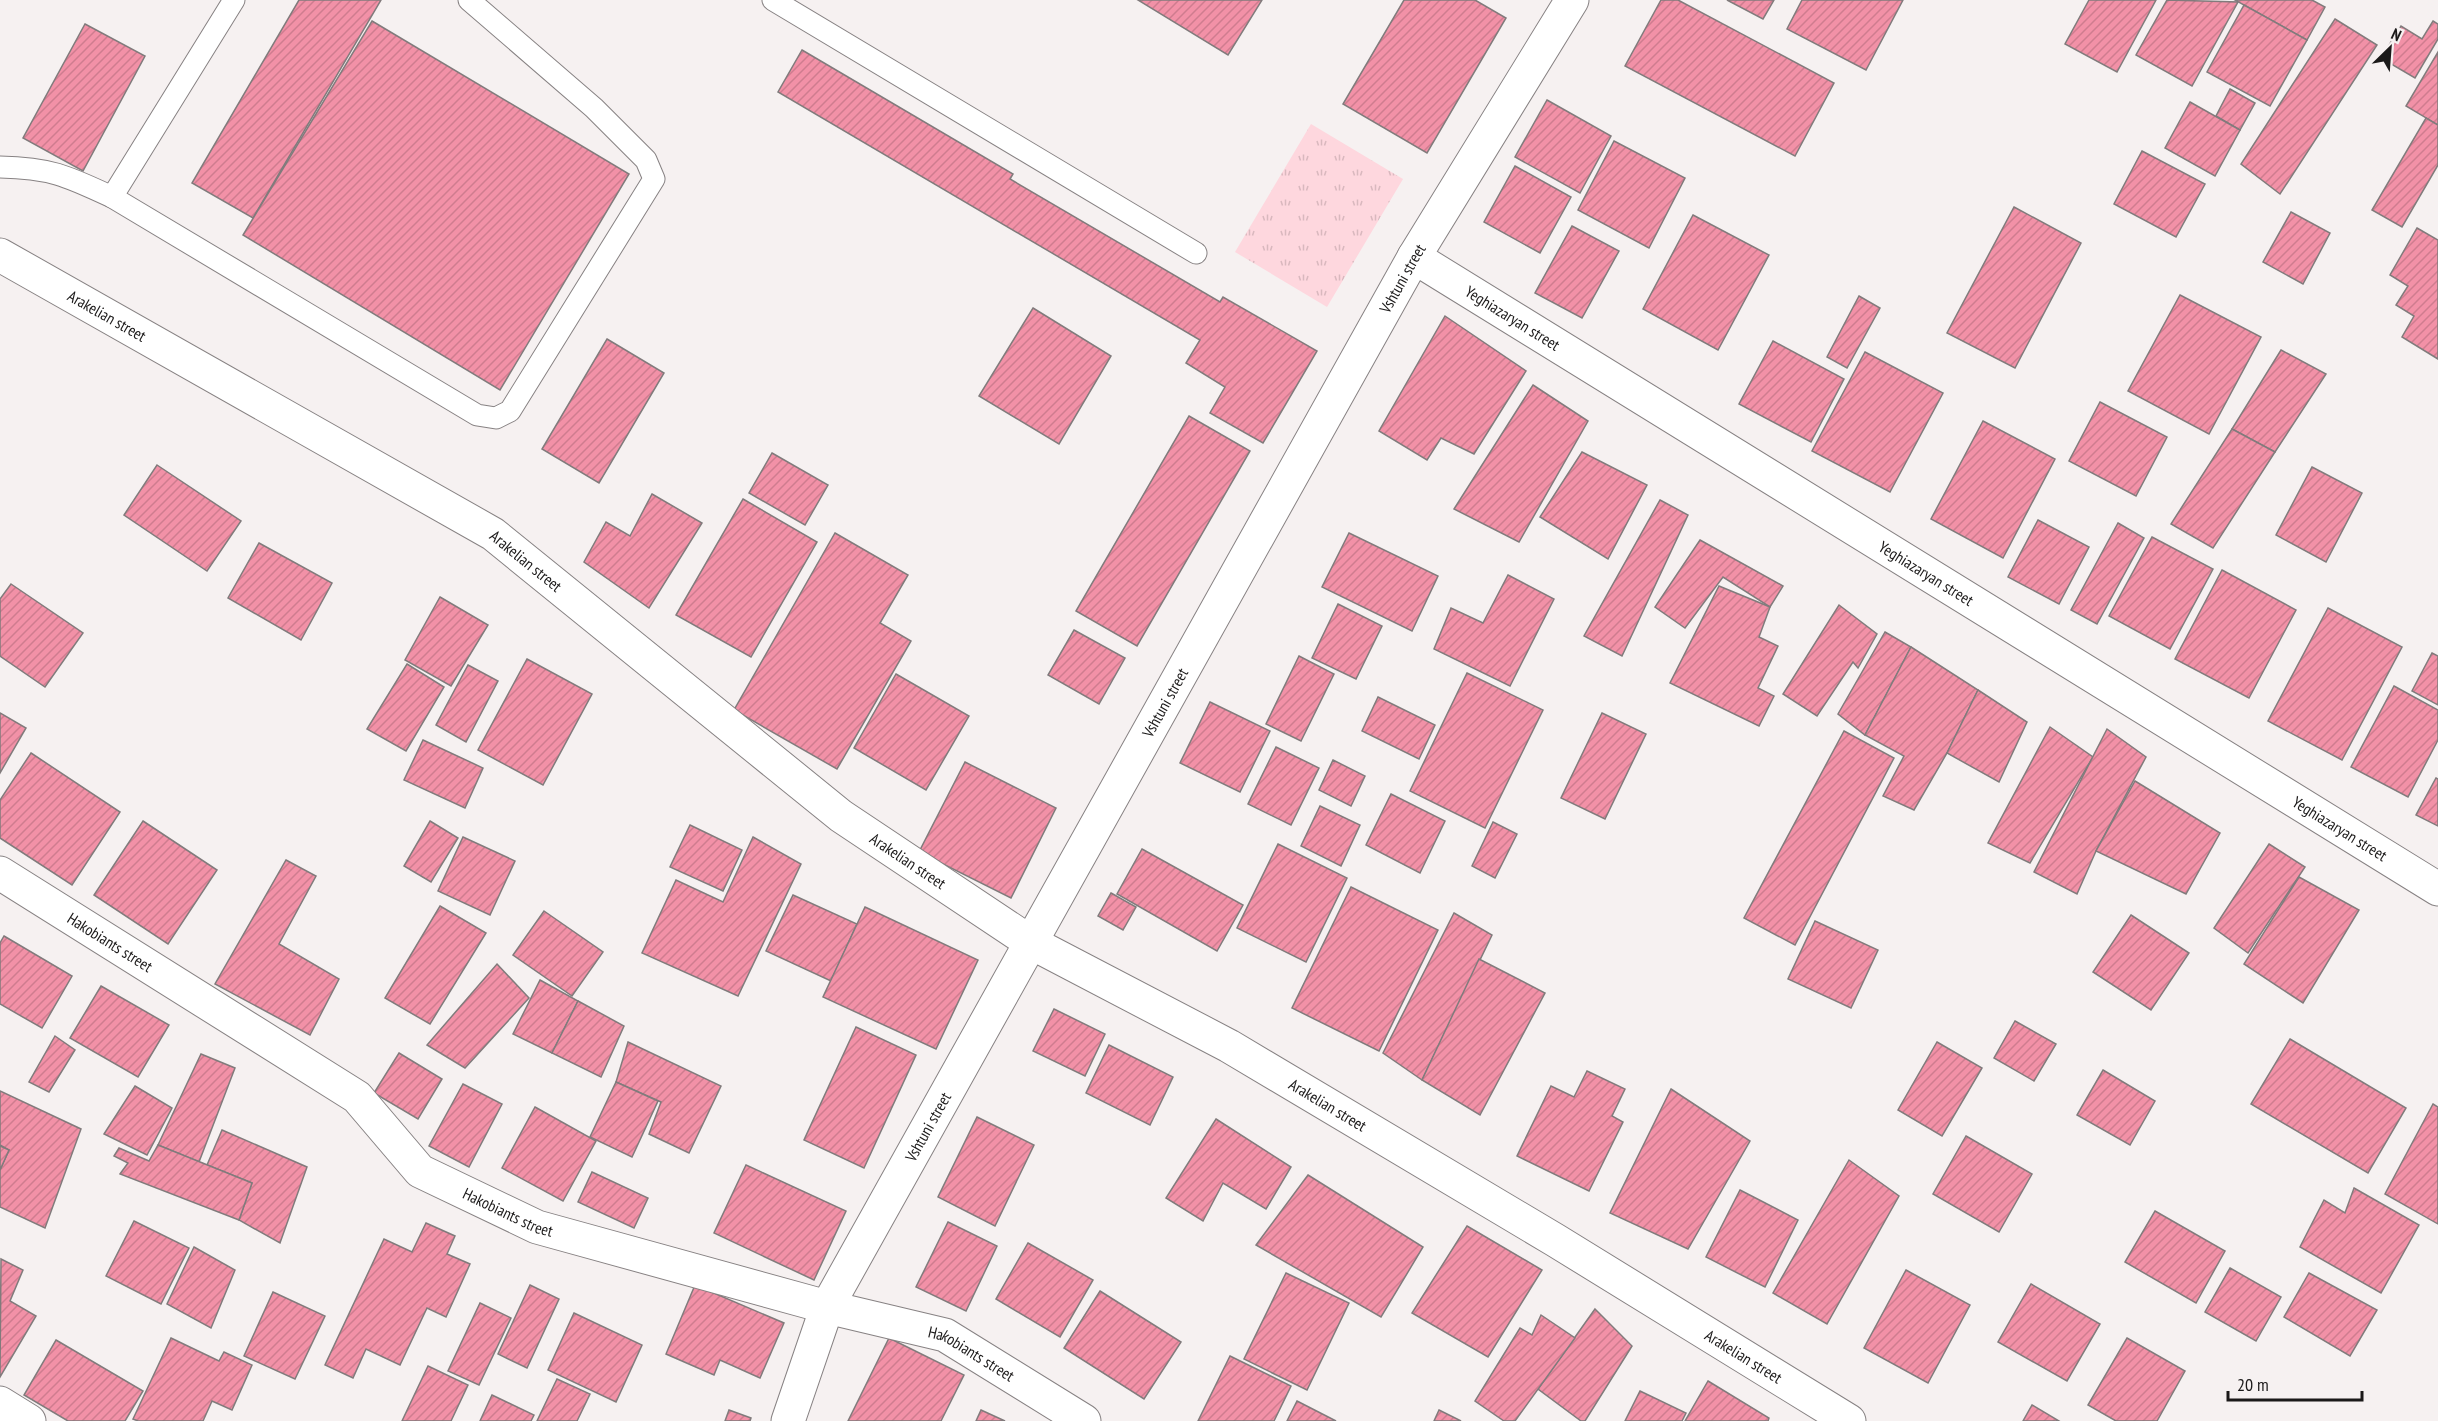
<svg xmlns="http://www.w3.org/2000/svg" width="2438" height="1421" font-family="'PT Sans Narrow',sans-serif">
<defs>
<pattern id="grass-tufts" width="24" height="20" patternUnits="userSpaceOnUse" patternTransform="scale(1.5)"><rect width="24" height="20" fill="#fed7de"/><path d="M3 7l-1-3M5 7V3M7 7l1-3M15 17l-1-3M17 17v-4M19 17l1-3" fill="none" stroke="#d9b8be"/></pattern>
<pattern id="building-hatch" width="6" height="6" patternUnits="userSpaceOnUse" patternTransform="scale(1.5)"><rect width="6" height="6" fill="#f291a7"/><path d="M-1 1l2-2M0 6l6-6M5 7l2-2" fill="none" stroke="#cf7c8f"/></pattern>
</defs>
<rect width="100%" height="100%" fill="#f6f1f1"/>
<!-- grass -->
<path fill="url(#grass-tufts)" d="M 1311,124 L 1403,179 L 1327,307 L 1235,252 Z"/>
<!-- building -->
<g fill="url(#building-hatch)" stroke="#817b7c" stroke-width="1.5">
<path d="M 299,0 L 381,0 L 253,218 L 192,183 Z"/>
<path d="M 1138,0 L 1262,0 L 1228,55 Z"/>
<path d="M 1404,0 L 1475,0 L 1506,18 L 1427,153 L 1343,104 Z"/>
<path d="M 1661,0 L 1678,0 L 1834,83 L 1795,156 L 1625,66 Z"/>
<path d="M 1727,0 L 1774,0 L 1763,19 Z"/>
<path d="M 1802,0 L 1903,0 L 1866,70 L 1787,29 Z"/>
<path d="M 2089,0 L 2156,0 L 2117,72 L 2065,44 Z"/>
<path d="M 2167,0 L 2238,2 L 2192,86 L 2136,55 Z"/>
<path d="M 2235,0 L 2312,0 L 2325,7 L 2307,40 Z"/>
<path d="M 2244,5 L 2307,40 L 2270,106 L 2207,72 Z"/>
<path d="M 2335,19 L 2377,45 L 2280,194 L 2241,164 Z"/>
<path d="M 372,21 L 629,174 L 500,390 L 243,235 Z"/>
<path d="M 2433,21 L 2438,24 L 2438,39 L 2415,78 L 2381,58 L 2401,26 L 2422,39 Z"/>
<path d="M 85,24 L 145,56 L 83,171 L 23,138 Z"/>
<path d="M 802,50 L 1013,174 L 1010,179 L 1220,302 L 1223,297 L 1317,351 L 1263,443 L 1210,413 L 1225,387 L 1186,363 L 1200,340 L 778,92 Z"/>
<path d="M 2438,52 L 2438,125 L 2406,106 Z"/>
<path d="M 2230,89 L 2255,103 L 2240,130 L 2216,116 Z"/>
<path d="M 1547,100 L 1611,136 L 1580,193 L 1515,157 Z"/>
<path d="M 2190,102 L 2240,130 L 2215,176 L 2165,148 Z"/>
<path d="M 2426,118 L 2438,125 L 2438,165 L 2402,227 L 2372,210 Z"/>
<path d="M 1614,141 L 1685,178 L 1649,248 L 1578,210 Z"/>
<path d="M 2142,151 L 2205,184 L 2176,237 L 2114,204 Z"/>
<path d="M 1515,166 L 1571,197 L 1540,253 L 1484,222 Z"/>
<path d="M 2014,207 L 2081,243 L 2015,368 L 1947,333 Z"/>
<path d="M 2291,212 L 2330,233 L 2303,284 L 2263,262 Z"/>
<path d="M 1693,215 L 1769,255 L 1718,350 L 1643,309 Z"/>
<path d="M 1572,226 L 1619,251 L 1582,318 L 1535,293 Z"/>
<path d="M 2417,228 L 2438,240 L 2438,359 L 2402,337 L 2414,316 L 2396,305 L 2408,286 L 2390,275 Z"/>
<path d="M 2180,295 L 2261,337 L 2209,434 L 2128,391 Z"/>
<path d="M 1859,296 L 1880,308 L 1847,368 L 1827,357 Z"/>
<path d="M 1033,308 L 1111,356 L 1059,444 L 979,396 Z"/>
<path d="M 1445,316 L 1526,371 L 1474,454 L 1441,438 L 1427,460 L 1379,431 Z"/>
<path d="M 607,339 L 664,373 L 599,483 L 542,449 Z"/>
<path d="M 1773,341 L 1844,379 L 1811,442 L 1739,404 Z"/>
<path d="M 2281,350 L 2326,374 L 2275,452 L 2232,429 Z"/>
<path d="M 1865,352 L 1943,393 L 1890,492 L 1812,451 Z"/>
<path d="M 1533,385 L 1588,421 L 1519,542 L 1454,509 Z"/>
<path d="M 2100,402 L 2167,437 L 2136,496 L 2069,461 Z"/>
<path d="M 1189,416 L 1250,451 L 1137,646 L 1076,611 Z"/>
<path d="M 1983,421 L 2055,459 L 2003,558 L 1931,519 Z"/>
<path d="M 2232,429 L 2275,452 L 2213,548 L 2171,524 Z"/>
<path d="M 1582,452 L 1647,485 L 1608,559 L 1540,517 Z"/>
<path d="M 772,453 L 828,485 L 805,525 L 749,493 Z"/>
<path d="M 157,465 L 241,521 L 207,571 L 124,515 Z"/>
<path d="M 2312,467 L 2362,493 L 2326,562 L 2276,535 Z"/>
<path d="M 652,494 L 702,523 L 649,608 L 584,562 L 606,522 L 630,536 Z"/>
<path d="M 743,499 L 817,542 L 751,657 L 676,615 Z"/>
<path d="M 1660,500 L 1688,515 L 1622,656 L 1584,636 Z"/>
<path d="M 2038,520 L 2089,547 L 2059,604 L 2008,577 Z"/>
<path d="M 2118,523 L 2144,538 L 2097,624 L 2071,610 Z"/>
<path d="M 835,533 L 908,575 L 880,623 L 911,641 L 837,769 L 734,710 Z"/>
<path d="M 1349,533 L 1438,576 L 1412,631 L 1322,587 Z"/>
<path d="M 2152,537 L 2213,569 L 2170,649 L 2109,616 Z"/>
<path d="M 1700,540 L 1783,586 L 1770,607 L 1723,577 L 1685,628 L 1655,607 Z"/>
<path d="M 259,543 L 332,583 L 301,640 L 228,598 Z"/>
<path d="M 2222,570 L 2296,610 L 2249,698 L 2175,659 Z"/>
<path d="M 1508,575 L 1554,599 L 1510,686 L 1434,649 L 1451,608 L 1483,623 Z"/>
<path d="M 11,584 L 83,633 L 45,687 L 0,656 L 0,599 Z"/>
<path d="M 1719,586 L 1770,607 L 1759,637 L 1778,646 L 1758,688 L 1774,696 L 1759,726 L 1670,683 Z"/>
<path d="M 440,597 L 488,625 L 451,686 L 405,660 Z"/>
<path d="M 1338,604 L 1382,626 L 1356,679 L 1312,658 Z"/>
<path d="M 1839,605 L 1877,634 L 1858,668 L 1853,662 L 1817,716 L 1783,694 Z"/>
<path d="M 2328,608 L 2402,647 L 2342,760 L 2268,721 Z"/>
<path d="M 1074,630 L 1125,658 L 1099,704 L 1048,675 Z"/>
<path d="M 1885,632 L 1911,647 L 1865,735 L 1838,714 Z"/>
<path d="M 1911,647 L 1978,690 L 1947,753 L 1914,810 L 1883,796 L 1904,756 L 1865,735 Z"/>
<path d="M 2432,653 L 2438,656 L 2438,705 L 2412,691 Z"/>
<path d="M 1299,656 L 1334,674 L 1301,741 L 1266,724 Z"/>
<path d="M 527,659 L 592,694 L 543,785 L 478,750 Z"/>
<path d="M 407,664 L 444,687 L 406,751 L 367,729 Z"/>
<path d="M 468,665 L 498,681 L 466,742 L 436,725 Z"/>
<path d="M 1467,673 L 1543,710 L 1485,828 L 1410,791 Z"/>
<path d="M 896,674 L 969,716 L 926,790 L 854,748 Z"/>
<path d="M 2394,686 L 2438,710 L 2438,740 L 2408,797 L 2351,767 Z"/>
<path d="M 1978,690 L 2027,722 L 1999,782 L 1947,753 Z"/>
<path d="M 1378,697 L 1435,725 L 1419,759 L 1362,731 Z"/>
<path d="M 1210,702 L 1270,731 L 1240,792 L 1180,763 Z"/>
<path d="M 0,713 L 26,728 L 0,773 Z"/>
<path d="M 1602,713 L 1646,734 L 1605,819 L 1561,798 Z"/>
<path d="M 2050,727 L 2093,757 L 2030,863 L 1988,843 Z"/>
<path d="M 2107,729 L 2146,757 L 2096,851 L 2077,894 L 2034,872 Z"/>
<path d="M 1844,731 L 1894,758 L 1795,945 L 1744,918 Z"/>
<path d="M 423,740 L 483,768 L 465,808 L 404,780 Z"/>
<path d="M 1276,747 L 1319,768 L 1291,825 L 1248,804 Z"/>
<path d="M 31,753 L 120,812 L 72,885 L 0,838 L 0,800 Z"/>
<path d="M 1333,760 L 1365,776 L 1351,806 L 1319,790 Z"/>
<path d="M 965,762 L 1056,808 L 1011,898 L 919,852 Z"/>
<path d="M 2436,778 L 2438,779 L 2438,826 L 2416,815 Z"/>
<path d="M 2135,781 L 2220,833 L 2186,894 L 2096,851 Z"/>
<path d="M 1391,794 L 1445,821 L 1420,873 L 1366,845 Z"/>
<path d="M 1320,806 L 1360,825 L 1341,866 L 1301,846 Z"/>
<path d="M 143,821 L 217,870 L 168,944 L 94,895 Z"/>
<path d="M 430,821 L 458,838 L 431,882 L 404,866 Z"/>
<path d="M 1493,822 L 1517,834 L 1495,878 L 1472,866 Z"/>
<path d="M 690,825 L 742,850 L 723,891 L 670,867 Z"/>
<path d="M 463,837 L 515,861 L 490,915 L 438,891 Z"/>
<path d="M 753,837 L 801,864 L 738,996 L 642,953 L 676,880 L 723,902 Z"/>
<path d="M 1278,844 L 1347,878 L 1306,962 L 1237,928 Z"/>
<path d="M 2269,844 L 2305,867 L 2248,953 L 2214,928 Z"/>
<path d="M 1142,849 L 1243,905 L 1217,951 L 1117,894 Z"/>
<path d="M 286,860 L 316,876 L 279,944 L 339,979 L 310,1035 L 215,984 Z"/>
<path d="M 2299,877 L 2359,910 L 2303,1003 L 2244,964 Z"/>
<path d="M 1351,887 L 1438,930 L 1379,1051 L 1292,1008 Z"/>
<path d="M 1111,893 L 1136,907 L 1123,930 L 1098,916 Z"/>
<path d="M 793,895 L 857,924 L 831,981 L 766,951 Z"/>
<path d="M 440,906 L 486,933 L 430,1024 L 385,998 Z"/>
<path d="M 865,907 L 978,960 L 936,1049 L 823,997 Z"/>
<path d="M 544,911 L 603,952 L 572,996 L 513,955 Z"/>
<path d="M 1454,913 L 1492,935 L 1422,1080 L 1383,1053 Z"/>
<path d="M 2131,915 L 2189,953 L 2151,1010 L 2093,972 Z"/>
<path d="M 1815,921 L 1878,950 L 1851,1008 L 1788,979 Z"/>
<path d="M 4,936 L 72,976 L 42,1028 L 0,1004 L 0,943 Z"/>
<path d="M 1479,959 L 1545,993 L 1480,1115 L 1422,1080 Z"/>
<path d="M 497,964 L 529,998 L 465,1068 L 427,1045 Z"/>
<path d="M 540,980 L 578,1001 L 552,1053 L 513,1034 Z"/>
<path d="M 101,986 L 169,1025 L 138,1077 L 70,1038 Z"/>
<path d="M 578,1001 L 624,1026 L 601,1077 L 552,1053 Z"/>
<path d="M 1054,1009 L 1105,1034 L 1085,1076 L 1033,1051 Z"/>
<path d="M 2015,1021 L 2056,1044 L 2034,1081 L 1994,1058 Z"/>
<path d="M 856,1027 L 916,1055 L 864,1168 L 804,1140 Z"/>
<path d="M 55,1036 L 75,1050 L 49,1092 L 29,1082 Z"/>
<path d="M 2290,1039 L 2406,1108 L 2368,1173 L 2251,1104 Z"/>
<path d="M 628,1042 L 721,1086 L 689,1153 L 649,1134 L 661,1102 L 616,1082 Z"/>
<path d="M 1937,1042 L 1982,1068 L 1942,1136 L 1898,1110 Z"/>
<path d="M 1109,1045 L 1173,1077 L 1150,1125 L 1086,1093 Z"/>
<path d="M 399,1053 L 442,1079 L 418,1119 L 374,1093 Z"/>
<path d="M 201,1054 L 235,1068 L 199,1162 L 158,1145 Z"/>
<path d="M 2103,1070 L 2155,1101 L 2130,1145 L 2077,1115 Z"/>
<path d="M 1587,1071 L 1625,1089 L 1612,1116 L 1623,1122 L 1589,1191 L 1517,1156 L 1551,1086 L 1574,1097 Z"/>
<path d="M 616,1082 L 658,1101 L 632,1157 L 590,1137 Z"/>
<path d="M 463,1084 L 502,1104 L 469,1167 L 429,1146 Z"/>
<path d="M 135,1086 L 172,1108 L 147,1155 L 104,1134 Z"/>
<path d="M 1671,1089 L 1750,1141 L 1688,1249 L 1610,1213 Z"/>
<path d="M 0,1091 L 81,1129 L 45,1228 L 0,1207 L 0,1170 L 9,1150 L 0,1145 Z"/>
<path d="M 2433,1104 L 2438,1107 L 2438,1224 L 2385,1194 Z"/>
<path d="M 535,1107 L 596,1141 L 563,1201 L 502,1168 Z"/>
<path d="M 977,1117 L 1034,1145 L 995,1226 L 938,1197 Z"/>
<path d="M 1216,1119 L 1291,1167 L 1266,1209 L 1223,1183 L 1203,1221 L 1166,1198 Z"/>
<path d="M 222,1130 L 307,1167 L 280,1243 L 239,1220 L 252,1183 L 207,1165 Z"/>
<path d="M 1966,1136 L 2032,1174 L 1999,1232 L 1933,1194 Z"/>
<path d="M 158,1145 L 252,1183 L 239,1220 L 120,1174 L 128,1163 L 114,1156 L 119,1148 L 149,1161 Z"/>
<path d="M 0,1146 L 9,1150 L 0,1170 Z"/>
<path d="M 1849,1160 L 1899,1196 L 1827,1324 L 1773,1293 Z"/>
<path d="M 746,1165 L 846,1211 L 814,1280 L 714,1233 Z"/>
<path d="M 592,1172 L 648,1198 L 634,1228 L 578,1202 Z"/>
<path d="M 1308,1175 L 1423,1247 L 1381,1317 L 1256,1245 Z"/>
<path d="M 2354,1188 L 2419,1225 L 2381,1293 L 2300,1247 L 2324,1200 L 2345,1213 Z"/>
<path d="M 1740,1190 L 1798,1220 L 1765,1287 L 1706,1257 Z"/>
<path d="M 2155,1211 L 2225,1251 L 2196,1303 L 2125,1262 Z"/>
<path d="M 134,1221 L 189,1248 L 161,1304 L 106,1276 Z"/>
<path d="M 948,1222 L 997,1246 L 966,1311 L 916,1287 Z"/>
<path d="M 426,1223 L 455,1236 L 447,1254 L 470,1264 L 446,1317 L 427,1308 L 400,1365 L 366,1349 L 353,1378 L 325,1365 L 384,1239 L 412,1252 Z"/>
<path d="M 1467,1226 L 1542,1270 L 1488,1357 L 1412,1313 Z"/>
<path d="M 1028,1243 L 1093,1280 L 1060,1337 L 996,1299 Z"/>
<path d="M 194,1247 L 235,1270 L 211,1328 L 167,1304 Z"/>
<path d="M 1,1259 L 23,1270 L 10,1301 L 36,1316 L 0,1377 Z"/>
<path d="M 2230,1268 L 2281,1297 L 2256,1341 L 2205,1312 Z"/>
<path d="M 1906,1270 L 1970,1305 L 1928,1383 L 1864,1348 Z"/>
<path d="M 1286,1273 L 1349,1303 L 1307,1390 L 1244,1359 Z"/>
<path d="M 2309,1273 L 2377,1310 L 2350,1356 L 2284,1317 Z"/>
<path d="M 2031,1284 L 2100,1324 L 2067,1381 L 1998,1342 Z"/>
<path d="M 530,1285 L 559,1299 L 527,1368 L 498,1354 Z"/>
<path d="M 695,1285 L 784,1323 L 760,1378 L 720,1360 L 714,1375 L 666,1354 Z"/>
<path d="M 1100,1291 L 1181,1342 L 1144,1399 L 1064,1348 Z"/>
<path d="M 273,1292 L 325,1316 L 295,1379 L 244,1356 Z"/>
<path d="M 480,1303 L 511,1318 L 479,1385 L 448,1371 Z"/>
<path d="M 1595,1309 L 1632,1346 L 1585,1421 L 1581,1421 L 1538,1389 Z"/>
<path d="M 574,1313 L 642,1345 L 616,1402 L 548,1370 Z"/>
<path d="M 1541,1315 L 1575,1338 L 1515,1421 L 1504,1421 L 1475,1401 L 1520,1328 L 1532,1335 Z"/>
<path d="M 171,1338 L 219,1361 L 224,1352 L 252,1365 L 232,1410 L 212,1401 L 203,1421 L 138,1421 L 133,1419 Z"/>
<path d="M 889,1338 L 964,1375 L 941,1421 L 848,1421 Z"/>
<path d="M 2127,1338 L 2185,1371 L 2157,1421 L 2116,1421 L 2088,1405 Z"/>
<path d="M 56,1340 L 143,1391 L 125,1421 L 68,1421 L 24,1395 Z"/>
<path d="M 1230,1356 L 1291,1386 L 1274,1421 L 1198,1421 Z"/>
<path d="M 428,1366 L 468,1385 L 451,1421 L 402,1421 Z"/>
<path d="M 557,1379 L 590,1394 L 577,1421 L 537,1421 Z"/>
<path d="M 1708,1381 L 1769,1418 L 1768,1421 L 1685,1421 Z"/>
<path d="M 1640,1391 L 1686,1413 L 1682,1421 L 1625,1421 Z"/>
<path d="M 492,1395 L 534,1415 L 531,1421 L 480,1421 Z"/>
<path d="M 1297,1401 L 1336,1421 L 1287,1421 Z"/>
<path d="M 2032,1405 L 2059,1421 L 2023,1421 Z"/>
<path d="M 729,1410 L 751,1418 L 750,1421 L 725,1421 Z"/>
<path d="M 981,1410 L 1005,1421 L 976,1421 Z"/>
<path d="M 1439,1410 L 1461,1421 L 1434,1421 Z"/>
</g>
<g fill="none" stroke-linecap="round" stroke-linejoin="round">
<!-- service casing -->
<g stroke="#878283" stroke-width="23">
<g id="service">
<path d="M 773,0 L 1196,253"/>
<path d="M 0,167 C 51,168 67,176 112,197 L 477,415 L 496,418 L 510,411 L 654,179 L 646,160 L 594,108 L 469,0"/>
<path d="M 112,197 L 234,0"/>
</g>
</g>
<!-- minor casing -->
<g stroke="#878283" stroke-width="35">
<g id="minor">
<path id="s1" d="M 1414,257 L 2438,889"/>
<path id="s2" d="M 0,873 L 357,1097 L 420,1171 L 537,1227 L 827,1307 L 945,1335 L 1084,1421"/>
<path d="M 0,1403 L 29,1421"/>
<path id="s3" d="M 788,1421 L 827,1307 L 1414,257 L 1572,0"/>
</g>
</g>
<!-- tertiary casing -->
<g stroke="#878283" stroke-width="35">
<g id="tertiary">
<path id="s4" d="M 0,255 L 493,534 L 841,816 L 1030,942 L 1229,1046 L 1555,1240 L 1849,1421"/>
</g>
</g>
<!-- service -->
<use href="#service" stroke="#fff" stroke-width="21"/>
<!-- minor -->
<use href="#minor" stroke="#fff" stroke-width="33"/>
<!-- tertiary -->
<use href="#tertiary" stroke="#fff" stroke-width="33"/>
</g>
<g text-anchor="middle" stroke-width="6" stroke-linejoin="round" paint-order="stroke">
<!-- street labels -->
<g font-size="16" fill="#1b1919" stroke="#f6f1f1">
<text dy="6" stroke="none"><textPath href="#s3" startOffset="1299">Vshtuni street</textPath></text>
<text dy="6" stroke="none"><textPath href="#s4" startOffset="123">Arakelian street</textPath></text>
<text dy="6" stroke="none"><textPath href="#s1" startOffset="116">Yeghiazaryan street</textPath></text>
<text dy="6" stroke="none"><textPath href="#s4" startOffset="609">Arakelian street</textPath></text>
<text dy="6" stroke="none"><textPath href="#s1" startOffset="602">Yeghiazaryan street</textPath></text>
<text dy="6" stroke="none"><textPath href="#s3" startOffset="813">Vshtuni street</textPath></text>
<text dy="6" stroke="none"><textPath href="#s1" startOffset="1088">Yeghiazaryan street</textPath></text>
<text dy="6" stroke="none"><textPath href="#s4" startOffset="1095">Arakelian street</textPath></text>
<text dy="6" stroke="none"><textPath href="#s2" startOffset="130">Hakobiants street</textPath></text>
<text dy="6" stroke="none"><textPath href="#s4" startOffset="1581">Arakelian street</textPath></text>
<text dy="6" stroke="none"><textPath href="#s3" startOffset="327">Vshtuni street</textPath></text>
<text dy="6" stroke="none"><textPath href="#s2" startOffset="616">Hakobiants street</textPath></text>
<text dy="6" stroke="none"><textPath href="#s2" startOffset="1102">Hakobiants street</textPath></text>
<text dy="6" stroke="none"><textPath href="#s4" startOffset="2067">Arakelian street</textPath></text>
</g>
</g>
<!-- north arrow -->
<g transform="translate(2390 48) rotate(25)" stroke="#f6f1f1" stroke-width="4.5" paint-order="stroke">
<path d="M0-4.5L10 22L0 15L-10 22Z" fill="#1b1919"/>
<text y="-9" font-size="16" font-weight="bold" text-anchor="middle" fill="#1b1919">N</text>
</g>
<!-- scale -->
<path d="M2228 1391v9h134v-9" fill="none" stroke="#1b1919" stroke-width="3"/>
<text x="2237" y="1391" font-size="18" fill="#1b1919" stroke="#f6f1f1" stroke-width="4.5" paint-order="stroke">20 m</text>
</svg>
